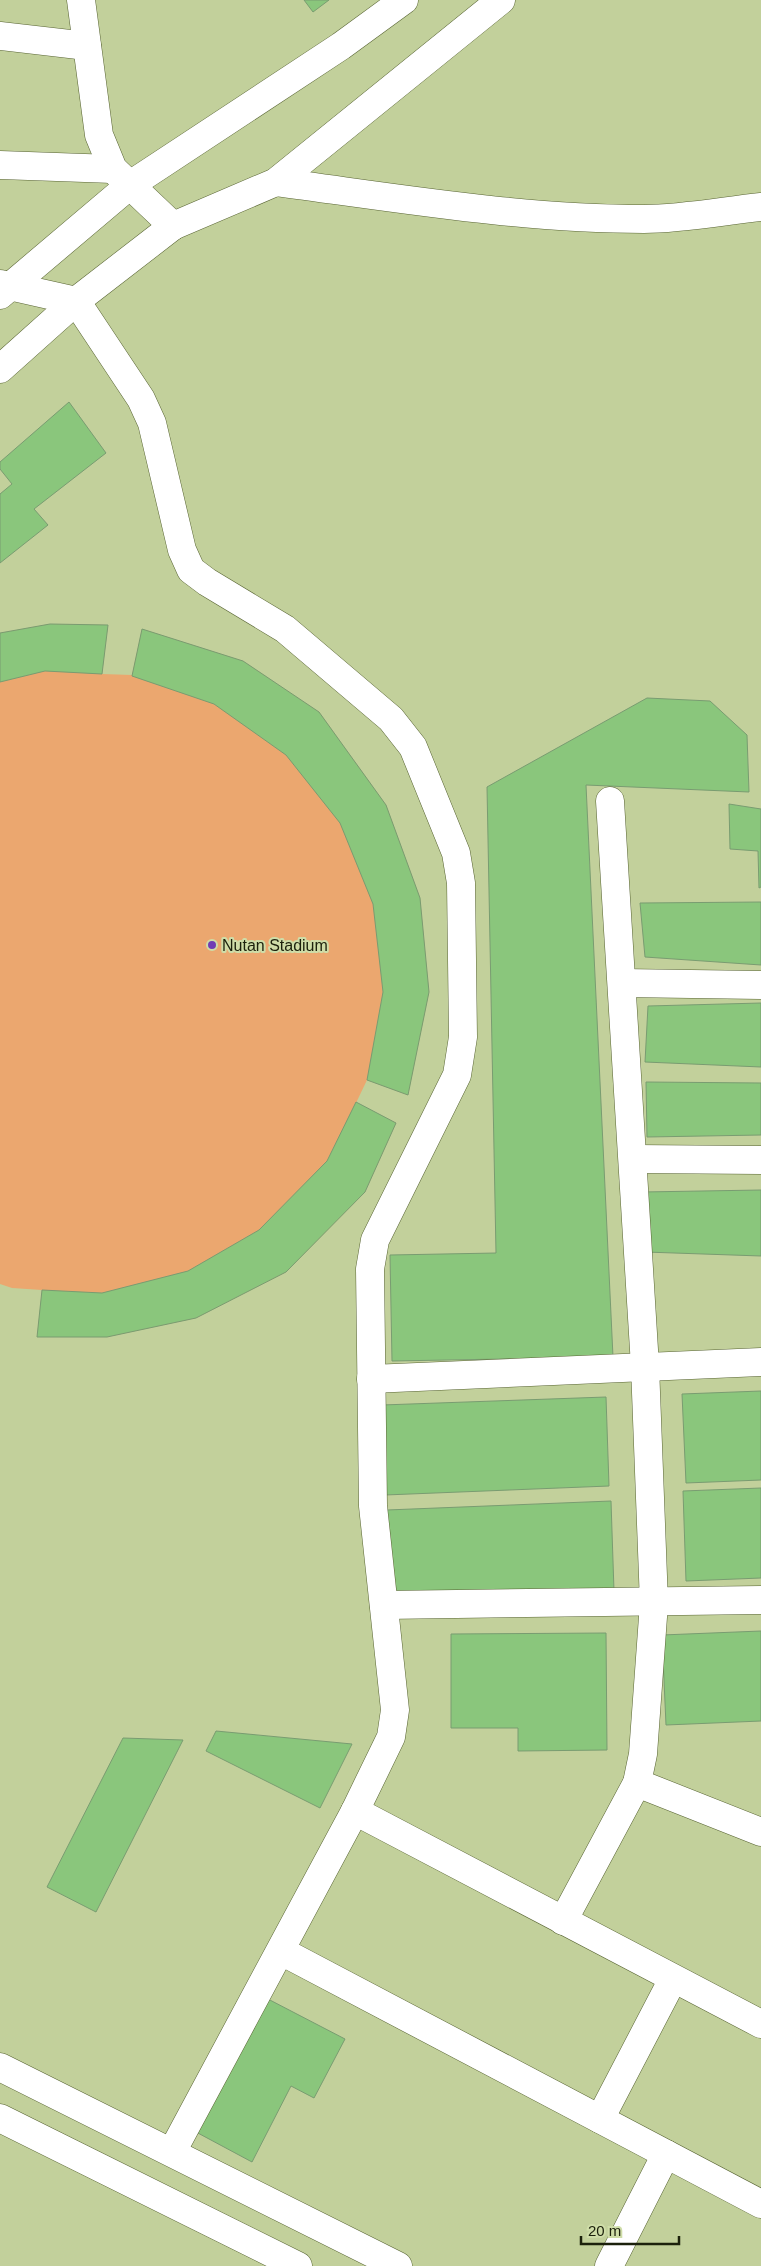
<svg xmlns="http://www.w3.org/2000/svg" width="761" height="2266" font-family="Arial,sans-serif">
<rect width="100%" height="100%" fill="#c2d09b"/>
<!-- green -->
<path fill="#eba76f" d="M 50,624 L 108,625 L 102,674 L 132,675 L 142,629 L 243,661 L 319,712 L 386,805 L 420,898 L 429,992 L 408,1095 L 367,1080 L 356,1103 L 396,1123 L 365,1192 L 286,1272 L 196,1318 L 107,1337 L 37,1337 L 42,1290 L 12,1288 L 0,1284 L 0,633 Z"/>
<!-- building -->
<g fill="#8ac67c" stroke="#799c71">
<path d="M 304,0 L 329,0 L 313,12 Z"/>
<path d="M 69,402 L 106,453 L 34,509 L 48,525 L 0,563 L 0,494 L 12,484 L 0,469 L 0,462 Z"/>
<path d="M 50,624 L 108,625 L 102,674 L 45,671 L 0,682 L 0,633 Z"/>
<path d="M 142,629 L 243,661 L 319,712 L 386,805 L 420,898 L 429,992 L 408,1095 L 367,1080 L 383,992 L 373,904 L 340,823 L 286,755 L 214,704 L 132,676 Z"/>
<path d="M 647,698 L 710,701 L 747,735 L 749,792 L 586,785 L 613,1357 L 392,1361 L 390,1255 L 496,1253 L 487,787 Z"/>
<path d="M 729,804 L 761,809 L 761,887 L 759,888 L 758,851 L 730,849 Z"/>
<path d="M 761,902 L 761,965 L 645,957 L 640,903 Z"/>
<path d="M 761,1003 L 761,1067 L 645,1062 L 648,1006 Z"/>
<path d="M 646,1082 L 761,1083 L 761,1135 L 647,1137 Z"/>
<path d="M 356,1102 L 396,1123 L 365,1192 L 286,1272 L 196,1318 L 107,1337 L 37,1337 L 42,1290 L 102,1293 L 188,1271 L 259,1230 L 327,1161 Z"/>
<path d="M 761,1190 L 761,1256 L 645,1252 L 642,1192 Z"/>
<path d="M 761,1391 L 761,1480 L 686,1483 L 682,1394 Z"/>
<path d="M 606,1397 L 609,1486 L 385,1495 L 382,1405 Z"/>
<path d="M 761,1488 L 761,1578 L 686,1581 L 683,1491 Z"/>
<path d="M 611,1501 L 614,1591 L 389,1600 L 387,1510 Z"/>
<path d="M 761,1631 L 761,1721 L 666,1725 L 662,1635 Z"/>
<path d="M 606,1633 L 607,1750 L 518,1751 L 518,1728 L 451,1728 L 451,1634 Z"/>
<path d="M 216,1731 L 352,1744 L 320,1808 L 206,1751 Z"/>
<path d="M 123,1738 L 183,1740 L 96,1912 L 47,1887 Z"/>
<path d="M 266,1998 L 345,2039 L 314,2098 L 291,2086 L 252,2162 L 196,2132 Z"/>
</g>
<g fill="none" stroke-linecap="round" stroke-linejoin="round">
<!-- minor casing -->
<g stroke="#586433" stroke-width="29">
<g id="minor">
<path d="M 81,0 L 99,135 L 113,169 L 173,226"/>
<path d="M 0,36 L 87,46"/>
<path d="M 0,165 L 113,169"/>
<path d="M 276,182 C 398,198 521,219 644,219 C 683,219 723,211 761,207"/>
<path d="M 0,284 L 76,301 L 141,399 L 152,423 L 182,550 L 191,570 L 207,582 L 285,629 L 391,719 L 413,747 L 456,853 L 461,883 L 463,1037 L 457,1075 L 375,1240 L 370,1269 L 373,1506 L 395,1710 L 391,1737 L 355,1811 L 172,2152"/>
<path d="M 622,983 L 761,985"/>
<path d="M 633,1159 L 761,1160"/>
<path d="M 371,1379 L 761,1362"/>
<path d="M 384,1605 L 761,1600"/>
<path d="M 637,1783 L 761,1832"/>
<path d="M 355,1811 L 761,2024"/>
<path d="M 563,1921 L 637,1783 L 643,1754 L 654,1603 L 645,1366 L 610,801"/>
<path d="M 281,1951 L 761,2204"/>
<path d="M 0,2067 L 398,2266"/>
<path d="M 0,2118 L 298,2266"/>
<path d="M 600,2119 L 673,1979"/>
<path d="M 609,2266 L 666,2154"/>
</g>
</g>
<!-- major casing -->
<g stroke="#586433" stroke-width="29">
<g id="major">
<path d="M 0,295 L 130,185 L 341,46 L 404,0"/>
<path d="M 0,369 L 76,301 L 173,226 L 276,182 L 501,0"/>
</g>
</g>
<!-- minor -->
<use href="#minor" stroke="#fff" stroke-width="28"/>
<!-- major -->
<use href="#major" stroke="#fff" stroke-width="28"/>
</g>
<!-- markers -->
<circle fill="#713db4" stroke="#cfdda8" stroke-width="2" cx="212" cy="945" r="5"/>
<g text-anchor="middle" stroke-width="4" stroke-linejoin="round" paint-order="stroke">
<!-- poi labels -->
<g font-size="16" fill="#1c210c" stroke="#cfdda8" text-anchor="start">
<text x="222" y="951">Nutan Stadium</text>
</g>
</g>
<!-- scale -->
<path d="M581 2236v8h98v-8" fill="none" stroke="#1c210c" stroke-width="2.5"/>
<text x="588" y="2236" font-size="15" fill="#1c210c" stroke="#cfdda8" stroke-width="4" paint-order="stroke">20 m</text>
</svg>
